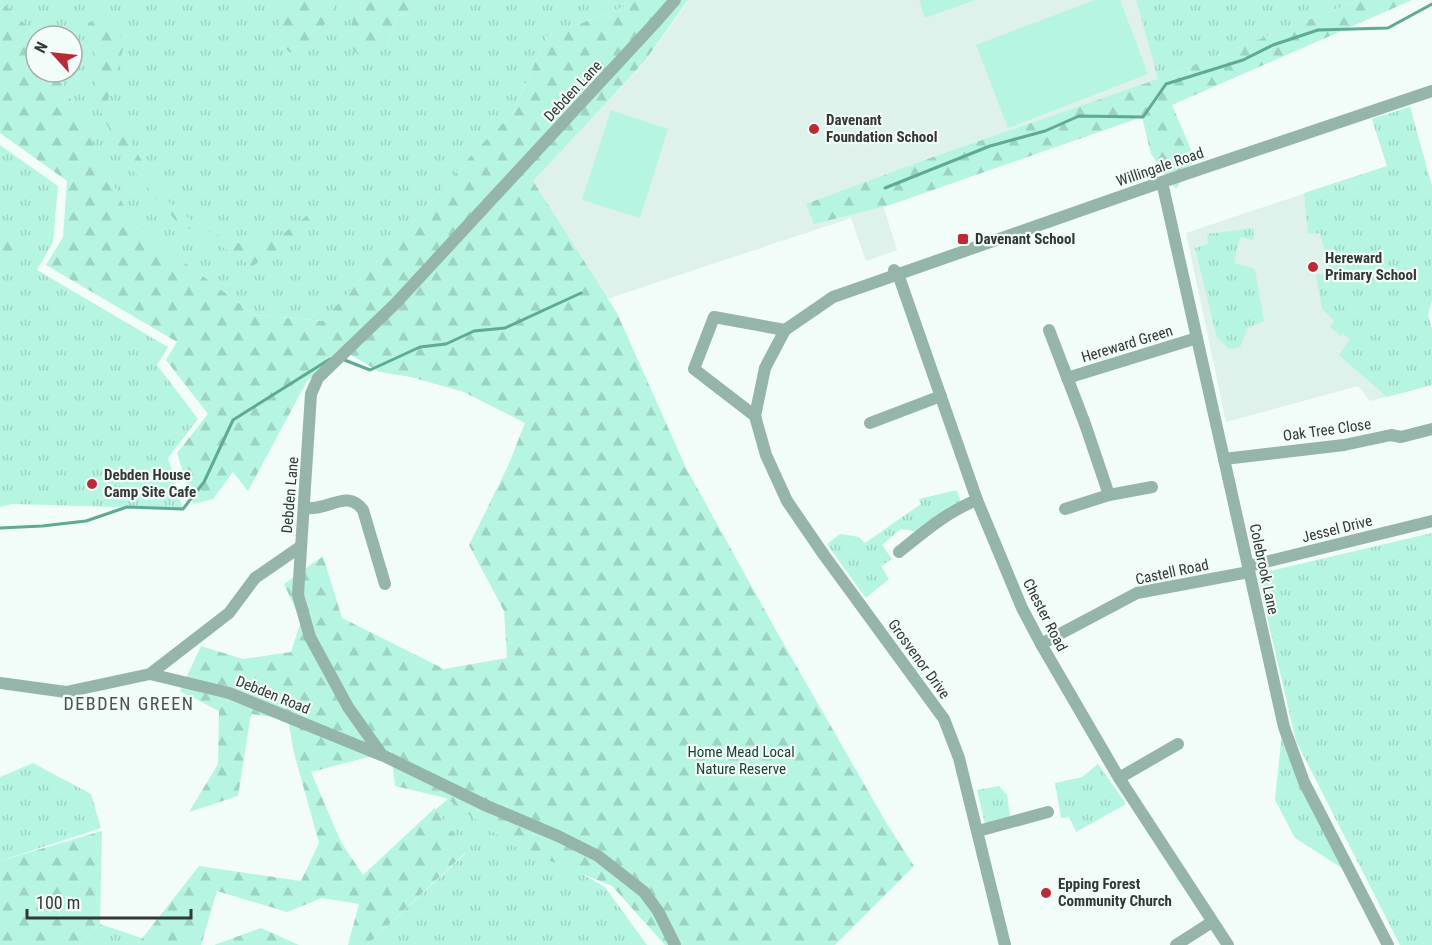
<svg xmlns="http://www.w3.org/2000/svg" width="1432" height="945" font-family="'Roboto Condensed',sans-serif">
<defs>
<pattern id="grass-tufts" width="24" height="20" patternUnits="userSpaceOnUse" patternTransform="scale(1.5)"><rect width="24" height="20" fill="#b6f5e1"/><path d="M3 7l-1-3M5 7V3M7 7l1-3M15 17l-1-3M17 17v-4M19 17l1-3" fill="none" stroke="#9dd3c2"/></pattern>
<pattern id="forest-firs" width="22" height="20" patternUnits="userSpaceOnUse" patternTransform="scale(1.5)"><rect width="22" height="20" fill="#b6f5e1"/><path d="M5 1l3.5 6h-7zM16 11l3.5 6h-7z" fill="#9dd3c2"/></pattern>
</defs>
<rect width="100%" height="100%" fill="#f2fcf8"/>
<!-- built -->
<g fill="#def1ea">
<path d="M 689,0 L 1136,0 L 1158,79 L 883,205 L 897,250 L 866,261 L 851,218 L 607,299 L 532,180 L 645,62 Z"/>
<path d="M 1410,107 L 1432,186 L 1432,300 L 1428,315 L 1432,330 L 1432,385 L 1370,401 L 1358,386 L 1226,422 L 1186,233 L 1387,166 L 1372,119 Z"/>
</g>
<!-- grass -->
<g fill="url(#grass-tufts)">
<path d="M 0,0 L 363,0 L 356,7 L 387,46 L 398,16 L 430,5 L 435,0 L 625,0 L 624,7 L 547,36 L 512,114 L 476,150 L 387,251 L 322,321 L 255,315 L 133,224 L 57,72 L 72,72 L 72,36 L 37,36 Z"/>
<path d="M 1136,0 L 1359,0 L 1158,79 Z"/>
<path d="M 1410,107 L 1432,186 L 1432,300 L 1428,315 L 1432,330 L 1432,385 L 1387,397 L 1339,355 L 1350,339 L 1342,333 L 1341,336 L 1330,327 L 1334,321 L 1322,309 L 1316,275 L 1330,273 L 1320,233 L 1308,234 L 1304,193 L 1387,166 L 1372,119 Z"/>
<path d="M 0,145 L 58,186 L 53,242 L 37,270 L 168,347 L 157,365 L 198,419 L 168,458 L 183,509 L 12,504 L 0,507 Z"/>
<path d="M 1253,228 L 1254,240 L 1240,237 L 1234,263 L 1255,269 L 1264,321 L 1248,328 L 1240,347 L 1230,349 L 1217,338 L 1195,248 L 1208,244 L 1207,234 Z"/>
<path d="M 957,490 L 961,503 L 919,532 L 901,529 L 882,545 L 892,559 L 881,566 L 889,579 L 866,598 L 827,544 L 840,534 L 859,537 L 865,543 L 921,504 L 919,499 Z"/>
<path d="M 1432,533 L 1432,945 L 1400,945 L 1296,741 L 1257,574 Z"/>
<path d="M 1282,734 L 1345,870 L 1295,838 L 1275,800 Z"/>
<path d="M 33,763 L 91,794 L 101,828 L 0,861 L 0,777 Z"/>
<path d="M 1098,764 L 1126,804 L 1076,832 L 1069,817 L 1061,818 L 1055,783 L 1082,777 Z"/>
<path d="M 999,786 L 1007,795 L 1010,816 L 985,824 L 977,790 Z"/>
<path d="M 449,798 L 605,887 L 647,945 L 367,945 L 465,854 L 435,810 Z"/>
<path d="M 100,924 L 162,945 L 78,945 Z"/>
</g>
<!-- forest -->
<g fill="url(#forest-firs)">
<path d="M 0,0 L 37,36 L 36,72 L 57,72 L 133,224 L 255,315 L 322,321 L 387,251 L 476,150 L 512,114 L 547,36 L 624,7 L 625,0 L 688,0 L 645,61 L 533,181 L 617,313 L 686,468 L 778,634 L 887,824 L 914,866 L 835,945 L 665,945 L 612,886 L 511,845 L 446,798 L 395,786 L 391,751 L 311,772 L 341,842 L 363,875 L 435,808 L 466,852 L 367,945 L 348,945 L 359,904 L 322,898 L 287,912 L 217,891 L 201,945 L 137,945 L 199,866 L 301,881 L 319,843 L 294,753 L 288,719 L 251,714 L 238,796 L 189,812 L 218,764 L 219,711 L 180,691 L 201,646 L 243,659 L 291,652 L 301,621 L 284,584 L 323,556 L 342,618 L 444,669 L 507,658 L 504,611 L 469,545 L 508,466 L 525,423 L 464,392 L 411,377 L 380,372 L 344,351 L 307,381 L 248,491 L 233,472 L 213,499 L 193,504 L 177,453 L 208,414 L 166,360 L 177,342 L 46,265 L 63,237 L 67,181 L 0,133 Z"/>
<path d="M 288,0 L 329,0 L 332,2 L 334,15 L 296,53 L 289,52 C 272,32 281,21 288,0 Z"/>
<path d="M 363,0 L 435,0 L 430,5 L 398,16 L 387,46 L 362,59 L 347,43 L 356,7 Z"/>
<path d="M 1359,0 L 1412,0 L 1172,105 L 1195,159 L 1176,189 L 1151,154 L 1142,117 L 890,205 L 814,224 L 806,204 L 936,156 L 1158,79 Z"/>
<path d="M 114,10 L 123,49 L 108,99 L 130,141 L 164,198 L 201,228 L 251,248 L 279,237 L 313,211 L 330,214 L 315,221 L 300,235 L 251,267 L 237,255 L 177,222 L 128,165 L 95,101 L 94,53 L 86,40 L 88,23 Z"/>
<path d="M 1,228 L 26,252 L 14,273 L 0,271 Z"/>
<path d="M 102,831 L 100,924 L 78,945 L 0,945 L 0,861 Z"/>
<path d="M 261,928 L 299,945 L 214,945 Z"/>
</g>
<!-- pitch -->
<g fill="#b6f5e1">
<path d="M 919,0 L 975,0 L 925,18 Z"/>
<path d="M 1095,0 L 1120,0 L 1148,74 L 1008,128 L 976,45 Z"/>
<path d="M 611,110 L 668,129 L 640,218 L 582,200 Z"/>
</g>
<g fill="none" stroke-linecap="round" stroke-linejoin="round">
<!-- stream -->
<g stroke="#5eaa94" stroke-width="3">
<path d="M 885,188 L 990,146 L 1045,131 L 1079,116 L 1143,117 L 1166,84 L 1243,60 L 1273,45 L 1318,30 L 1388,28 L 1432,4"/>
<path d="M 342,359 L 370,370 L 420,347 L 446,344 L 474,331 L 505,328 L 581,293"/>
<path d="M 0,528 L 42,526 L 86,521 L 127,507 L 183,509 L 204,482 L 233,420 L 330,359"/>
</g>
<!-- minor -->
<g stroke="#95b5aa" stroke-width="12">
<path d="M 675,0 L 654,24 L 395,304 L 318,378 L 311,394 L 298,595 L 310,637 L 348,707 L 382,755 L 487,806 L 558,836 L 598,856 L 644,892 L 658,911 L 675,945"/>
<path d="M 1162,182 L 1284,727 L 1304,782 L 1388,945"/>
<path d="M 894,270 L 898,274 L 977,500 L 1022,608 L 1041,644 L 1119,778 L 1228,945"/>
<path d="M 1049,330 L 1085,424 L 1109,495"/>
<path d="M 1067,378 L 1197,338"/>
<path d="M 755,416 L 694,369 L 714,317 L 785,330"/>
<path d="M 870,423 L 941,396"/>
<path d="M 1224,459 L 1344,445 L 1391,435 L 1401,437 L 1432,429"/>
<path d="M 305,508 C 329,511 347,488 363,510 L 385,584"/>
<path d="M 1065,509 L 1109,495 L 1152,487"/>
<path d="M 899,552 C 924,532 948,511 977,500"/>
<path d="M 1249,566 L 1432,521"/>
<path d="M 1041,644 L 1137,593 L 1249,572"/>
<path d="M 150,674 L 229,693 L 381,755"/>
<path d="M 0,683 L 66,692 L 150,674 L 229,613 L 255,578 L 300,547"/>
<path d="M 1119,778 L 1178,744"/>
<path d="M 978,831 L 1048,812"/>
<path d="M 1005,945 L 959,758 L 944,719 L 824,555 L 787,501 L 766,455 L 755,416 L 765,368 L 785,330 L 833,297 L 1162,182 L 1432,91"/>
<path d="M 1176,945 L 1212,922"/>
</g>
</g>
<!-- markers -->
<g fill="#bb2b36" stroke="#f2fcf8" stroke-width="2">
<circle cx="814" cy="129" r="6"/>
<rect x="957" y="233" width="12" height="12" rx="3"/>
<circle cx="1313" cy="267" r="6"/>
<circle cx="92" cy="484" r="6"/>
<circle cx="1046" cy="893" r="6"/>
</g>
<g text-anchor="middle" stroke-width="4.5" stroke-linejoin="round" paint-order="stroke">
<!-- street labels -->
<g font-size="15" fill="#333736" stroke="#f2fcf8">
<text transform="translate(573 91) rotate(-47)" y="5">Debden Lane</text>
<text transform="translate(1160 167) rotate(-19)" y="5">Willingale Road</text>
<text transform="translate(1127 344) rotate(-17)" y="5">Hereward Green</text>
<text transform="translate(1327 430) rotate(-8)" y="5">Oak Tree Close</text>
<text transform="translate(290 495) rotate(-85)" y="5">Debden Lane</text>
<text transform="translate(1337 529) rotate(-14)" y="5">Jessel Drive</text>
<text transform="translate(1264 569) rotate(78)" y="5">Colebrook Lane</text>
<text transform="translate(1172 572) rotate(-12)" y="5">Castell Road</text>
<text transform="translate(1045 615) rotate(63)" y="5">Chester Road</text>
<text transform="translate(919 659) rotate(54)" y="5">Grosvenor Drive</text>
<text transform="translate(273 695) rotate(22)" y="5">Debden Road</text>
</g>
<!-- poi labels -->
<g font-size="15" font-weight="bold" fill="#333736" stroke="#f2fcf8" text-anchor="start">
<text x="826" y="125">Davenant<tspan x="826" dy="17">Foundation School</tspan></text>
<text x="975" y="244">Davenant School</text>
<text x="1325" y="263">Hereward<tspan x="1325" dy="17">Primary School</tspan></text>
<text x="104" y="480">Debden House<tspan x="104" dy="17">Camp Site Cafe</tspan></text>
<text x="1058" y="889">Epping Forest<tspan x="1058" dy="17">Community Church</tspan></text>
</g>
<!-- park labels -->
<g font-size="15" fill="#1c4035" stroke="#f2fcf8">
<text x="741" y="757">Home Mead Local<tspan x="741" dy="17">Nature Reserve</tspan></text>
</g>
<!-- quarter labels -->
<g font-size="18" letter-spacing="1.5" fill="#4b5350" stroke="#f2fcf8">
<text x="129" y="710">DEBDEN GREEN</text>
</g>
</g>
<!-- north arrow -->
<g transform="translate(54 54) rotate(297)"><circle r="28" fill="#f2fcf8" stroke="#a6adaa" stroke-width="1.5"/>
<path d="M0-4.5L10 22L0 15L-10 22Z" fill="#bb2b36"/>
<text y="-9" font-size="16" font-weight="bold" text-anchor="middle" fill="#333736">N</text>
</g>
<!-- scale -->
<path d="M27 909v9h164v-9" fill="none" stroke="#333736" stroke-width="3"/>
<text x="36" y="909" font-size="18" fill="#333736" stroke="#f2fcf8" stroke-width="4.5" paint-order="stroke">100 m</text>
</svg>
